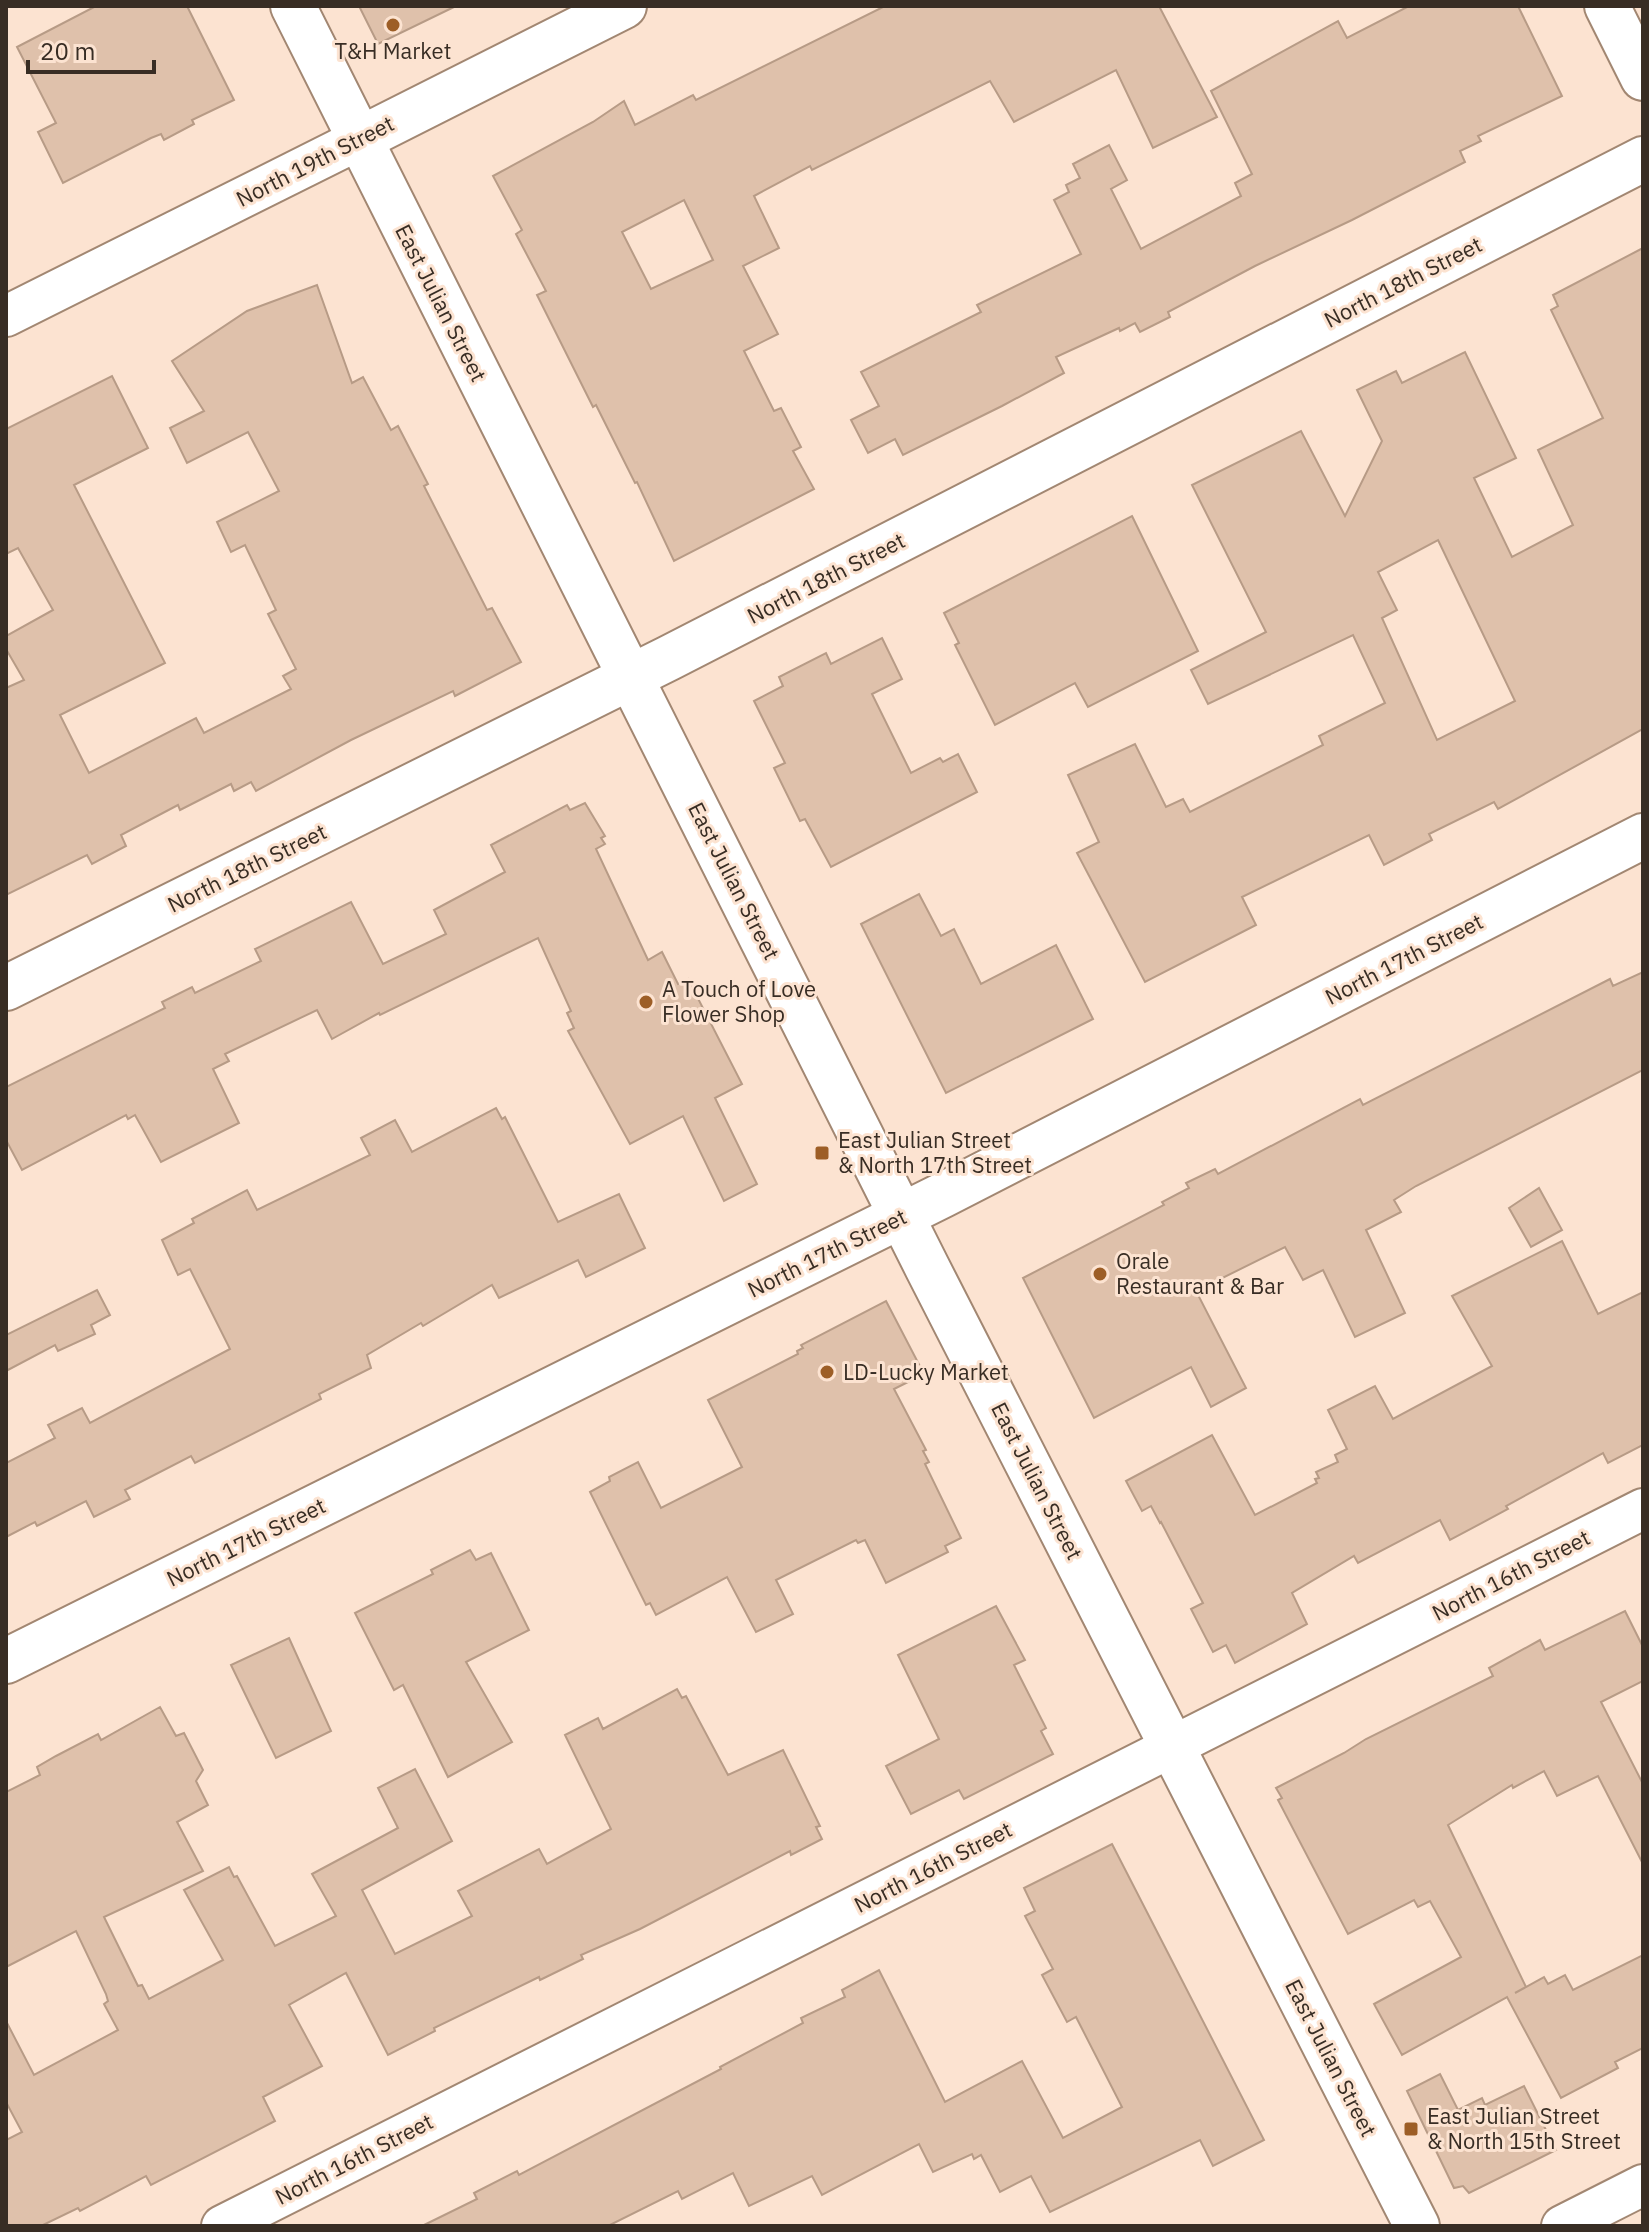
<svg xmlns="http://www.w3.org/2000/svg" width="1649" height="2232" font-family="'IBM Plex Sans',sans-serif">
<rect width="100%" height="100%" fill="#fce3d1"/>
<!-- building -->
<g fill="#dfc1ab" stroke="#b79b86" stroke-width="2" fill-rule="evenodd">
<path d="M 96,6 L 187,6 L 234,100 L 192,120 L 194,124 L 164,140 L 161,134 L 151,138 L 63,183 L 38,132 L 56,123 L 17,47 Z"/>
<path d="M 359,6 L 456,6 L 378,44 Z"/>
<path d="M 885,6 L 1159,6 L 1217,117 L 1153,148 L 1116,70 L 1014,122 L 990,81 L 812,170 L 810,166 L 754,196 L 779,248 L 743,266 L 778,334 L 744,351 L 774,411 L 781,408 L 801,447 L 793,451 L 814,489 L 674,561 L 637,482 L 635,483 L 596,405 L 593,407 L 537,295 L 546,291 L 516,234 L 522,230 L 493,176 L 593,122 L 624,101 L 635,125 L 693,95 L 696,100 ZM 684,200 L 713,260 L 651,289 L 622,232 Z"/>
<path d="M 1409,6 L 1518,6 L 1562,96 L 1478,136 L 1481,141 L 1460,151 L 1465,162 L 1352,220 L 1255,266 L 1168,312 L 1170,317 L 1140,332 L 1135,323 L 1120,331 L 1119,328 L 1056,357 L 1064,373 L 1002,406 L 903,455 L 895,439 L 868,453 L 851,420 L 879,406 L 861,372 L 981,312 L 977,305 L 1081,254 L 1054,200 L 1069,192 L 1066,185 L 1080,178 L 1073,164 L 1109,145 L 1127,180 L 1111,189 L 1141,249 L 1241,196 L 1235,183 L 1252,174 L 1211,91 L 1338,21 L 1347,38 Z"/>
<path d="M 1643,248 L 1643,729 L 1498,809 L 1494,802 L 1429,834 L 1432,840 L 1384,865 L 1369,835 L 1242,897 L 1256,925 L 1145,982 L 1077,853 L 1099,842 L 1068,775 L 1135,744 L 1166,807 L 1183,799 L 1190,812 L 1323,745 L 1319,736 L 1385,703 L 1353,635 L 1208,704 L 1191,670 L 1266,632 L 1192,485 L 1301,431 L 1345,516 L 1382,441 L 1357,390 L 1396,371 L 1402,383 L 1465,352 L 1516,458 L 1474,478 L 1512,557 L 1573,525 L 1538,450 L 1603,418 L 1551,310 L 1558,306 L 1553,295 ZM 1438,540 L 1515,701 L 1437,740 L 1382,618 L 1397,610 L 1378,572 Z"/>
<path d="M 317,285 L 352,383 L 363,377 L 391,430 L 398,426 L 428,484 L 424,486 L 487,610 L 492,608 L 521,662 L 455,696 L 453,691 L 351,740 L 256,791 L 251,782 L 234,791 L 231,784 L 180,810 L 178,805 L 121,835 L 126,846 L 92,864 L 87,855 L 6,895 L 6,688 L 24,680 L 6,649 L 6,636 L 53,610 L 18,548 L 6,554 L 6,429 L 112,376 L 148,448 L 74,485 L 165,663 L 60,715 L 89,773 L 196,718 L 204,733 L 291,689 L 283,676 L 296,669 L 268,614 L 276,610 L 245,545 L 231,552 L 217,522 L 279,491 L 248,432 L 187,463 L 170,428 L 204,411 L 172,361 L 247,311 Z"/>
<path d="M 1132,516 L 1198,651 L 1088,707 L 1075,683 L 995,725 L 955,645 L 959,643 L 944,613 Z"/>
<path d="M 882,638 L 902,679 L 872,694 L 911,773 L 940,758 L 943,762 L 958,754 L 977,792 L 831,867 L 805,819 L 800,821 L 774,768 L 785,763 L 754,701 L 783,686 L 779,677 L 826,653 L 831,664 Z"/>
<path d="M 585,803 L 605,836 L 601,838 L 605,844 L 596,849 L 648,960 L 662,952 L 678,984 L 688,979 L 742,1084 L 715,1098 L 757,1184 L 724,1201 L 683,1116 L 630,1144 L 568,1031 L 574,1028 L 567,1013 L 571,1011 L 538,938 L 380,1015 L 379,1013 L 332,1039 L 317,1010 L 225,1054 L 229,1061 L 213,1069 L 239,1123 L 161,1162 L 135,1115 L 128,1119 L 126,1115 L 22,1170 L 6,1140 L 6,1087 L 165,1008 L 162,1002 L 192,987 L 195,993 L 261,961 L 255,949 L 351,902 L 383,964 L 446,934 L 434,910 L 505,872 L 491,845 L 567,805 L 570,810 Z"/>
<path d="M 919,894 L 941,936 L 954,929 L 981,984 L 1056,945 L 1093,1019 L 946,1093 L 861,924 Z"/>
<path d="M 1643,972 L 1643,1070 L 1416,1186 L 1394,1200 L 1401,1212 L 1366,1230 L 1405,1313 L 1355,1337 L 1323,1270 L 1303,1280 L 1285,1247 L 1196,1291 L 1246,1388 L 1211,1407 L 1191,1367 L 1094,1418 L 1023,1278 L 1164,1205 L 1162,1202 L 1189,1188 L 1186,1183 L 1215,1169 L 1218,1174 L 1360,1099 L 1363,1105 L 1610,979 L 1613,986 Z"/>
<path d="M 496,1108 L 502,1119 L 505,1117 L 558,1222 L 619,1194 L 645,1248 L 586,1277 L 578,1260 L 499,1298 L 492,1285 L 423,1326 L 421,1323 L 367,1355 L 371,1368 L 319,1394 L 321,1399 L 195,1463 L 191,1456 L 125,1490 L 130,1499 L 94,1517 L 86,1501 L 37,1526 L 35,1522 L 6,1537 L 6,1463 L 55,1438 L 48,1425 L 82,1408 L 90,1423 L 230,1349 L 190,1269 L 178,1275 L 162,1240 L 194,1223 L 192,1219 L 247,1190 L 257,1210 L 370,1155 L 361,1138 L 395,1120 L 412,1152 Z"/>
<path d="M 1539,1188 L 1562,1230 L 1531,1247 L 1509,1208 Z"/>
<path d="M 1562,1241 L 1598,1314 L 1643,1292 L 1643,1445 L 1608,1463 L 1603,1453 L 1506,1506 L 1508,1509 L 1450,1540 L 1440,1520 L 1358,1563 L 1354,1556 L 1292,1593 L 1307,1624 L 1235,1663 L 1226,1645 L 1213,1652 L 1191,1609 L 1203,1603 L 1161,1522 L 1160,1523 L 1151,1506 L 1142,1511 L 1126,1481 L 1212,1435 L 1255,1515 L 1317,1483 L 1315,1479 L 1319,1478 L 1316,1472 L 1338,1462 L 1335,1455 L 1347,1449 L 1328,1410 L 1375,1386 L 1393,1419 L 1492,1366 L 1452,1296 Z"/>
<path d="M 97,1290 L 110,1315 L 91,1325 L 95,1334 L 58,1351 L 55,1345 L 6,1371 L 6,1335 Z"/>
<path d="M 886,1301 L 924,1374 L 894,1389 L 926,1450 L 923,1451 L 929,1462 L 925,1464 L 961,1538 L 945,1546 L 948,1552 L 886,1583 L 865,1540 L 858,1543 L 856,1540 L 776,1580 L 793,1614 L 756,1632 L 727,1577 L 656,1615 L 650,1603 L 646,1605 L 590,1492 L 610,1481 L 609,1477 L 638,1462 L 661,1508 L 742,1467 L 708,1400 L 798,1354 L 797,1351 L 803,1348 L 801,1345 Z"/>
<path d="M 470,1550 L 476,1560 L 491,1553 L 529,1630 L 466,1662 L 512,1742 L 448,1777 L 403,1685 L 394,1690 L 355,1613 L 433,1574 L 431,1570 Z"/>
<path d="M 996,1606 L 1025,1660 L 1014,1665 L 1046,1728 L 1041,1731 L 1053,1754 L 964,1799 L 959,1790 L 911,1814 L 886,1766 L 939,1739 L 898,1655 Z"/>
<path d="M 1625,1611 L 1643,1647 L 1643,1681 L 1601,1702 L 1643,1784 L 1643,1864 L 1598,1776 L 1557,1796 L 1544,1771 L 1513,1788 L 1512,1785 L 1448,1825 L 1526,1987 L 1515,1993 L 1544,1977 L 1548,1984 L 1565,1975 L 1573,1990 L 1643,1955 L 1643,2048 L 1615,2062 L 1618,2068 L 1561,2098 L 1507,1997 L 1402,2055 L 1374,2004 L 1461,1957 L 1430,1901 L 1418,1907 L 1414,1900 L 1348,1934 L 1278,1800 L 1282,1798 L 1276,1788 L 1344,1753 L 1366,1739 L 1493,1676 L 1489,1668 L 1540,1640 L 1545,1650 Z"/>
<path d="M 289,1638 L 331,1731 L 276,1758 L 231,1665 Z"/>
<path d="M 677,1689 L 682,1698 L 686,1696 L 728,1775 L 783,1750 L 820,1826 L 816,1827 L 822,1839 L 791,1855 L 790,1851 L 640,1929 L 581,1955 L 583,1959 L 540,1980 L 539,1977 L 434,2028 L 435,2031 L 388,2055 L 346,1973 L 289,2005 L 322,2066 L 263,2097 L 275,2121 L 151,2185 L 146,2176 L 80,2211 L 78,2208 L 41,2226 L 6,2226 L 6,2140 L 22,2132 L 6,2102 L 6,2021 L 34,2075 L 118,2030 L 104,2004 L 108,2001 L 106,1994 L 76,1931 L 6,1967 L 6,1792 L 40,1775 L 37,1767 L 56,1756 L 98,1734 L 101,1740 L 160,1707 L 176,1736 L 184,1733 L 203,1770 L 196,1781 L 208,1805 L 177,1822 L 203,1871 L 104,1917 L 138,1986 L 142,1985 L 149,1999 L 223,1960 L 184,1890 L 229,1867 L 234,1877 L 237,1876 L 275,1946 L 336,1916 L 312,1874 L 398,1828 L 378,1788 L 415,1769 L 452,1841 L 362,1890 L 395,1954 L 472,1916 L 458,1891 L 539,1849 L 547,1864 L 611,1829 L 565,1735 L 598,1718 L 603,1729 Z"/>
<path d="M 1112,1844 L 1264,2140 L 1213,2166 L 1200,2140 L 1050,2212 L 1031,2176 L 1000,2192 L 981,2155 L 974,2159 L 972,2154 L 933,2172 L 919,2144 L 822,2195 L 812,2176 L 749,2206 L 733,2173 L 682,2199 L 678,2191 L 608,2226 L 422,2226 L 477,2199 L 474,2193 L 517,2171 L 519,2175 L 721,2069 L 720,2067 L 803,2023 L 801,2018 L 845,1997 L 842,1990 L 879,1970 L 945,2102 L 1022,2061 L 1063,2138 L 1122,2107 L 1076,2017 L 1067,2022 L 1042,1975 L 1053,1969 L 1025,1916 L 1035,1911 L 1024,1888 Z"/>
<path d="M 1440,2074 L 1458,2110 L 1482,2098 L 1485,2105 L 1524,2086 L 1556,2150 L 1469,2193 L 1463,2186 L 1454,2188 L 1407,2091 Z"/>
</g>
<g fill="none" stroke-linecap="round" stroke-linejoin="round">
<!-- street casing -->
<g stroke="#a28772" stroke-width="44">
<g id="street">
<path d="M 6,316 L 360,139"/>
<path d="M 222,2226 L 1643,1509"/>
<path d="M 1562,2226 L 1643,2185"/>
</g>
</g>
<!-- secondary casing -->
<g stroke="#a28772" stroke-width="48">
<g id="secondary">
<path d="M 293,6 L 927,1267 L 1417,2226"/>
<path d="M 1607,6 L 1643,78"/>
<path d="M 360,139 L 624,6"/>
<path d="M 6,988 L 669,658 L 1643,159"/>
<path d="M 6,1661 L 943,1195 L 1643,836"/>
</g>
</g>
<!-- street -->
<use href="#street" stroke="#fff" stroke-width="40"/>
<!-- secondary -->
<use href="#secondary" stroke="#fff" stroke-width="44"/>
</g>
<!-- markers -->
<g fill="#9d5e26" stroke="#fce3d1" stroke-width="3">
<circle cx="393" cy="25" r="8"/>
<circle cx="646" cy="1002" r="8"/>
<rect x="814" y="1145" width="16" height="16" rx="4"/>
<circle cx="1100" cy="1274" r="8"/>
<circle cx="827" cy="1372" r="8"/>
<rect x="1403" y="2121" width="16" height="16" rx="4"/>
</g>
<g text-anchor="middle" stroke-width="6" stroke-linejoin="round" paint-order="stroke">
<!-- poi labels -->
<g font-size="22" fill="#382d24" stroke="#fce3d1" text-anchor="start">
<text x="393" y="59" text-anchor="middle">T&amp;H Market</text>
<text x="662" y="997">A Touch of Love<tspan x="662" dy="25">Flower Shop</tspan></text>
<text x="838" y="1148">East Julian Street<tspan x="838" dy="25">&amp; North 17th Street</tspan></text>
<text x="1116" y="1269">Orale<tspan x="1116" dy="25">Restaurant &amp; Bar</tspan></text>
<text x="843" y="1380">LD-Lucky Market</text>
<text x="1427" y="2124">East Julian Street<tspan x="1427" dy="25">&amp; North 15th Street</tspan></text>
</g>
<!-- street labels -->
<g font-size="22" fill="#382d24" stroke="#fce3d1">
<text transform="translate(315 161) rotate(-27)" y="8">North 19th Street</text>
<text transform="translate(1403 282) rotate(-27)" y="8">North 18th Street</text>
<text transform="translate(441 303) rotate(63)" y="8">East Julian Street</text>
<text transform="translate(826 578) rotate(-27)" y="8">North 18th Street</text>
<text transform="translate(247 868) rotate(-26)" y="8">North 18th Street</text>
<text transform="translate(734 881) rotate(63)" y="8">East Julian Street</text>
<text transform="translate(1404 959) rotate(-27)" y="8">North 17th Street</text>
<text transform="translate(827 1253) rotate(-26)" y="8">North 17th Street</text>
<text transform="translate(1037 1481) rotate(63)" y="8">East Julian Street</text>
<text transform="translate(246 1542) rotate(-26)" y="8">North 17th Street</text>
<text transform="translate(1511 1575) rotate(-27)" y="8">North 16th Street</text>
<text transform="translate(933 1867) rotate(-27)" y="8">North 16th Street</text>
<text transform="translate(1331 2058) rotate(63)" y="8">East Julian Street</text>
<text transform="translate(354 2159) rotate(-27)" y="8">North 16th Street</text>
</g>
</g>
<!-- border -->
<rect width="1649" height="2232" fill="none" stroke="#382d24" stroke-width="16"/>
<!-- scale -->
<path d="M28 60v12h126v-12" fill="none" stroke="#382d24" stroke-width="4"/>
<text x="40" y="60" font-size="24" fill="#382d24" stroke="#fce3d1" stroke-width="6" paint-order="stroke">20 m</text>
</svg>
